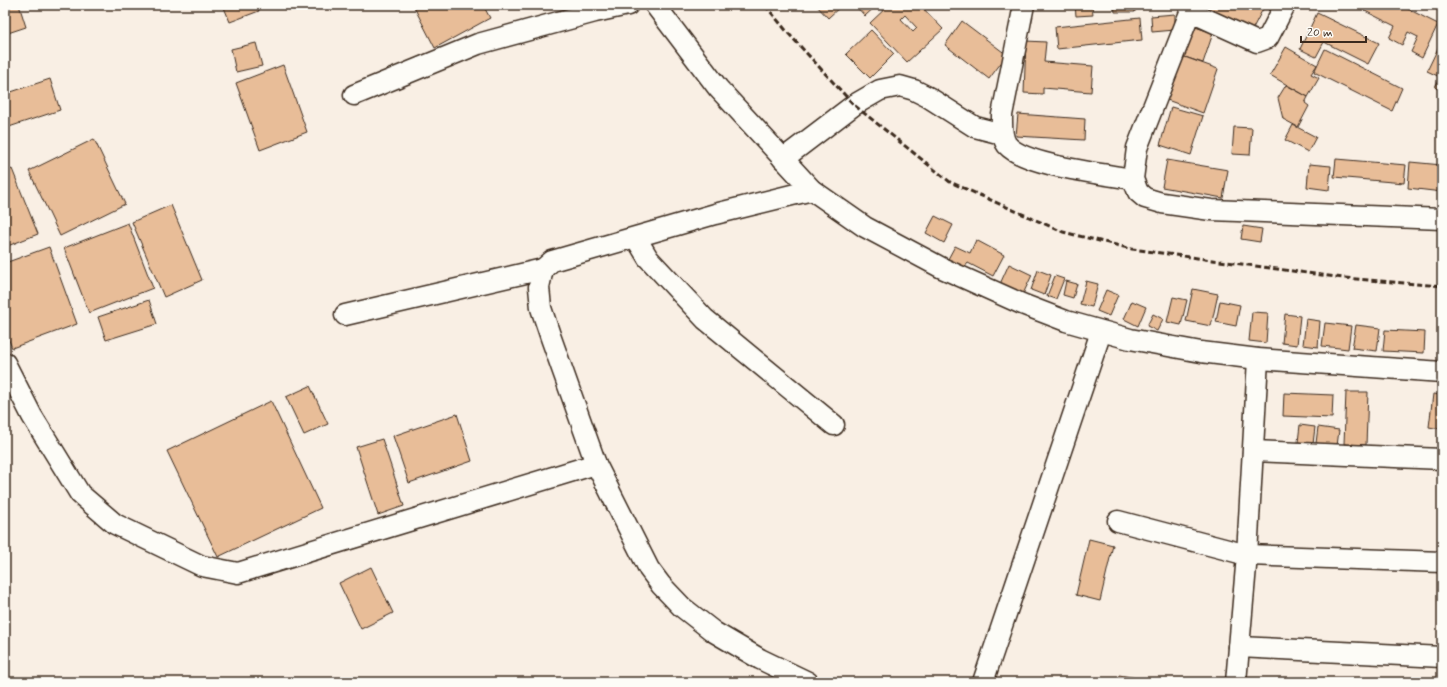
<svg xmlns="http://www.w3.org/2000/svg" width="1447" height="687" font-family="Mynerve,sans-serif">
<rect width="100%" height="100%" fill="#f9efe4"/>
<filter id="ink" filterUnits="userSpaceOnUse"><feTurbulence type="fractalNoise" baseFrequency=".025" numOctaves="2"/><feDisplacementMap in="SourceGraphic" scale="8" xChannelSelector="R" yChannelSelector="G"/><feConvolveMatrix kernelMatrix="1 2 1 2 8 2 1 2 1" color-interpolation-filters="sRGB"/></filter>
<g filter="url(#ink)">
<!-- building -->
<g fill="#e8bd98" stroke="#3b2a1e" fill-rule="evenodd">
<path d="M 5,5 L 19,5 L 26,27 L 5,34 Z"/>
<path d="M 223,5 L 257,5 L 259,11 L 230,22 Z"/>
<path d="M 413,5 L 483,5 L 490,18 L 435,48 Z"/>
<path d="M 816,5 L 842,5 L 828,18 Z"/>
<path d="M 855,5 L 877,5 L 865,16 Z"/>
<path d="M 889,5 L 920,5 L 943,29 L 907,62 L 870,23 ZM 905,15 L 917,28 L 913,32 L 901,19 Z"/>
<path d="M 1075,5 L 1092,5 L 1093,15 L 1076,16 Z"/>
<path d="M 1114,5 L 1134,5 L 1135,12 L 1115,12 Z"/>
<path d="M 1202,5 L 1265,5 L 1252,30 Z"/>
<path d="M 1368,5 L 1400,5 L 1438,24 L 1422,58 L 1411,52 L 1418,37 L 1408,32 L 1402,45 L 1389,38 L 1395,26 L 1365,11 Z"/>
<path d="M 1317,13 L 1379,43 L 1368,64 L 1324,42 L 1316,57 L 1300,49 Z"/>
<path d="M 1175,14 L 1175,30 L 1152,32 L 1151,16 Z"/>
<path d="M 1140,18 L 1142,40 L 1057,49 L 1055,27 Z"/>
<path d="M 962,21 L 1007,55 L 989,79 L 945,45 Z"/>
<path d="M 1192,26 L 1213,33 L 1203,63 L 1182,56 Z"/>
<path d="M 871,30 L 894,54 L 870,78 L 846,54 Z"/>
<path d="M 1026,41 L 1046,42 L 1044,62 L 1093,66 L 1091,92 L 1043,88 L 1043,94 L 1024,93 Z"/>
<path d="M 256,43 L 262,66 L 236,72 L 231,49 Z"/>
<path d="M 1439,46 L 1442,48 L 1442,73 L 1440,77 L 1427,71 Z"/>
<path d="M 1286,47 L 1317,65 L 1311,74 L 1319,78 L 1308,97 L 1270,75 Z"/>
<path d="M 1325,49 L 1402,88 L 1392,111 L 1314,72 Z"/>
<path d="M 1182,56 L 1218,69 L 1203,113 L 1167,100 Z"/>
<path d="M 283,65 L 307,132 L 260,150 L 236,83 Z"/>
<path d="M 1442,73 L 1442,91 L 1435,87 Z"/>
<path d="M 50,79 L 60,110 L 6,128 L 5,94 Z"/>
<path d="M 1286,85 L 1308,97 L 1305,103 L 1309,106 L 1298,127 L 1283,119 L 1278,98 Z"/>
<path d="M 1171,107 L 1203,116 L 1191,155 L 1160,145 Z"/>
<path d="M 1018,114 L 1085,119 L 1084,140 L 1016,136 Z"/>
<path d="M 1293,125 L 1316,137 L 1308,152 L 1285,140 Z"/>
<path d="M 1234,127 L 1252,128 L 1250,155 L 1232,154 Z"/>
<path d="M 94,139 L 125,204 L 60,236 L 29,171 Z"/>
<path d="M 1336,159 L 1406,165 L 1404,183 L 1334,177 Z"/>
<path d="M 1167,160 L 1228,170 L 1223,198 L 1162,187 Z"/>
<path d="M 1410,162 L 1442,165 L 1442,192 L 1408,188 Z"/>
<path d="M 1309,164 L 1331,166 L 1329,190 L 1307,187 Z"/>
<path d="M 12,169 L 38,234 L 5,247 L 5,172 Z"/>
<path d="M 171,205 L 202,280 L 164,297 L 132,222 Z"/>
<path d="M 935,216 L 953,225 L 944,243 L 926,233 Z"/>
<path d="M 128,223 L 153,288 L 89,313 L 64,248 Z"/>
<path d="M 1243,226 L 1262,229 L 1260,242 L 1241,239 Z"/>
<path d="M 976,240 L 1004,255 L 993,276 L 968,263 L 964,268 L 948,259 L 955,246 L 970,253 Z"/>
<path d="M 49,247 L 77,324 L 12,348 L 5,330 L 5,263 Z"/>
<path d="M 1009,264 L 1032,275 L 1023,294 L 1000,284 Z"/>
<path d="M 1038,270 L 1051,275 L 1044,295 L 1031,290 Z"/>
<path d="M 1055,276 L 1064,279 L 1056,299 L 1047,296 Z"/>
<path d="M 1066,281 L 1077,284 L 1073,298 L 1063,295 Z"/>
<path d="M 1086,281 L 1098,284 L 1092,307 L 1080,304 Z"/>
<path d="M 1193,289 L 1218,294 L 1211,326 L 1186,321 Z"/>
<path d="M 1106,290 L 1118,295 L 1109,316 L 1097,311 Z"/>
<path d="M 1173,297 L 1187,300 L 1181,325 L 1167,322 Z"/>
<path d="M 149,300 L 157,324 L 106,340 L 98,317 Z"/>
<path d="M 1132,301 L 1146,307 L 1138,326 L 1124,319 Z"/>
<path d="M 1220,301 L 1240,305 L 1236,326 L 1216,322 Z"/>
<path d="M 1252,312 L 1268,313 L 1266,343 L 1249,341 Z"/>
<path d="M 1153,314 L 1163,319 L 1157,331 L 1147,326 Z"/>
<path d="M 1285,314 L 1300,316 L 1297,345 L 1282,343 Z"/>
<path d="M 1306,319 L 1320,321 L 1318,347 L 1303,345 Z"/>
<path d="M 1325,323 L 1351,326 L 1348,349 L 1322,346 Z"/>
<path d="M 1356,325 L 1380,328 L 1377,351 L 1352,348 Z"/>
<path d="M 1385,330 L 1425,332 L 1424,353 L 1383,351 Z"/>
<path d="M 310,386 L 328,424 L 304,435 L 286,397 Z"/>
<path d="M 1346,392 L 1368,392 L 1366,445 L 1344,444 Z"/>
<path d="M 1284,393 L 1333,395 L 1332,418 L 1283,416 Z"/>
<path d="M 1433,394 L 1442,395 L 1442,452 L 1438,452 L 1440,429 L 1429,427 Z"/>
<path d="M 271,401 L 321,508 L 218,557 L 167,451 Z"/>
<path d="M 457,414 L 472,461 L 409,483 L 393,436 Z"/>
<path d="M 1300,425 L 1315,427 L 1313,444 L 1298,442 Z"/>
<path d="M 1318,427 L 1339,430 L 1337,446 L 1316,443 Z"/>
<path d="M 382,439 L 404,506 L 378,515 L 356,447 Z"/>
<path d="M 1089,539 L 1113,545 L 1100,601 L 1076,595 Z"/>
<path d="M 371,567 L 393,613 L 361,629 L 339,583 Z"/>
<path d="M 1119,675 L 1155,681 L 1154,682 L 1118,682 Z"/>
</g>
<g fill="none" stroke-linecap="round" stroke-linejoin="round">
<!-- street casing -->
<g stroke="#3b2a1e" stroke-width="23">
<g id="street">
<path d="M 655,5 L 718,88 L 812,190 L 865,227 L 942,268 L 1022,304 L 1066,321 L 1130,339 L 1201,352 L 1258,359 L 1442,372"/>
<path d="M 1024,5 L 1002,115 C 1002,125 1001,137 1007,145 C 1025,166 1105,174 1133,179"/>
<path d="M 1193,5 L 1137,148 L 1133,179 L 1138,192 L 1145,198 L 1162,203 L 1211,210 L 1442,219"/>
<path d="M 1191,12 L 1257,42 L 1268,38 L 1285,5"/>
<path d="M 354,95 L 478,44 L 595,12 L 628,5"/>
<path d="M 783,159 L 854,105 L 880,90 L 900,86 L 914,90 L 928,97 L 975,127 L 1002,134"/>
<path d="M 636,238 L 648,258 L 705,319 L 834,425"/>
<path d="M 345,315 L 543,269"/>
<path d="M 5,363 L 32,416 L 80,494 L 115,524 L 202,566 L 238,573 L 596,464"/>
<path d="M 1254,451 L 1442,459"/>
<path d="M 1118,521 L 1247,555 L 1442,562"/>
<path d="M 1239,647 L 1442,657"/>
<path d="M 808,682 L 760,659 L 714,632 L 682,607 L 661,585 L 649,569 L 596,464 L 551,338 L 541,308 L 539,287 L 543,269 L 552,261 L 715,214 L 812,190"/>
<path d="M 983,682 L 1101,332"/>
<path d="M 1236,682 L 1247,555 L 1258,359"/>
</g>
</g>
<!-- street -->
<use href="#street" stroke="#fdfcf7" stroke-width="20"/>
<!-- rail -->
<path stroke="#3b2a1e" stroke-width="3" stroke-dasharray="6 3" stroke-linecap="butt" d="M 765,5 L 789,34 L 854,105 L 950,182 L 1063,232 L 1132,249 L 1343,278 L 1442,286"/>
</g>
</g>
<!-- margin -->
<rect width="1447" height="687" fill="none" stroke="#fdfcf7" stroke-width="20"/>
<rect x="10" y="10" width="1427" height="667" fill="none" stroke="#3b2a1e" stroke-width="1.5" filter="url(#ink)"/>
<!-- scale -->
<path d="M1301 36v6h65v-6" fill="none" stroke="#3b2a1e" stroke-width="2"/>
<text x="1307" y="36" font-size="12" fill="#3b2a1e" stroke="#fdfcf7" stroke-width="3" paint-order="stroke">20 m</text>
</svg>
